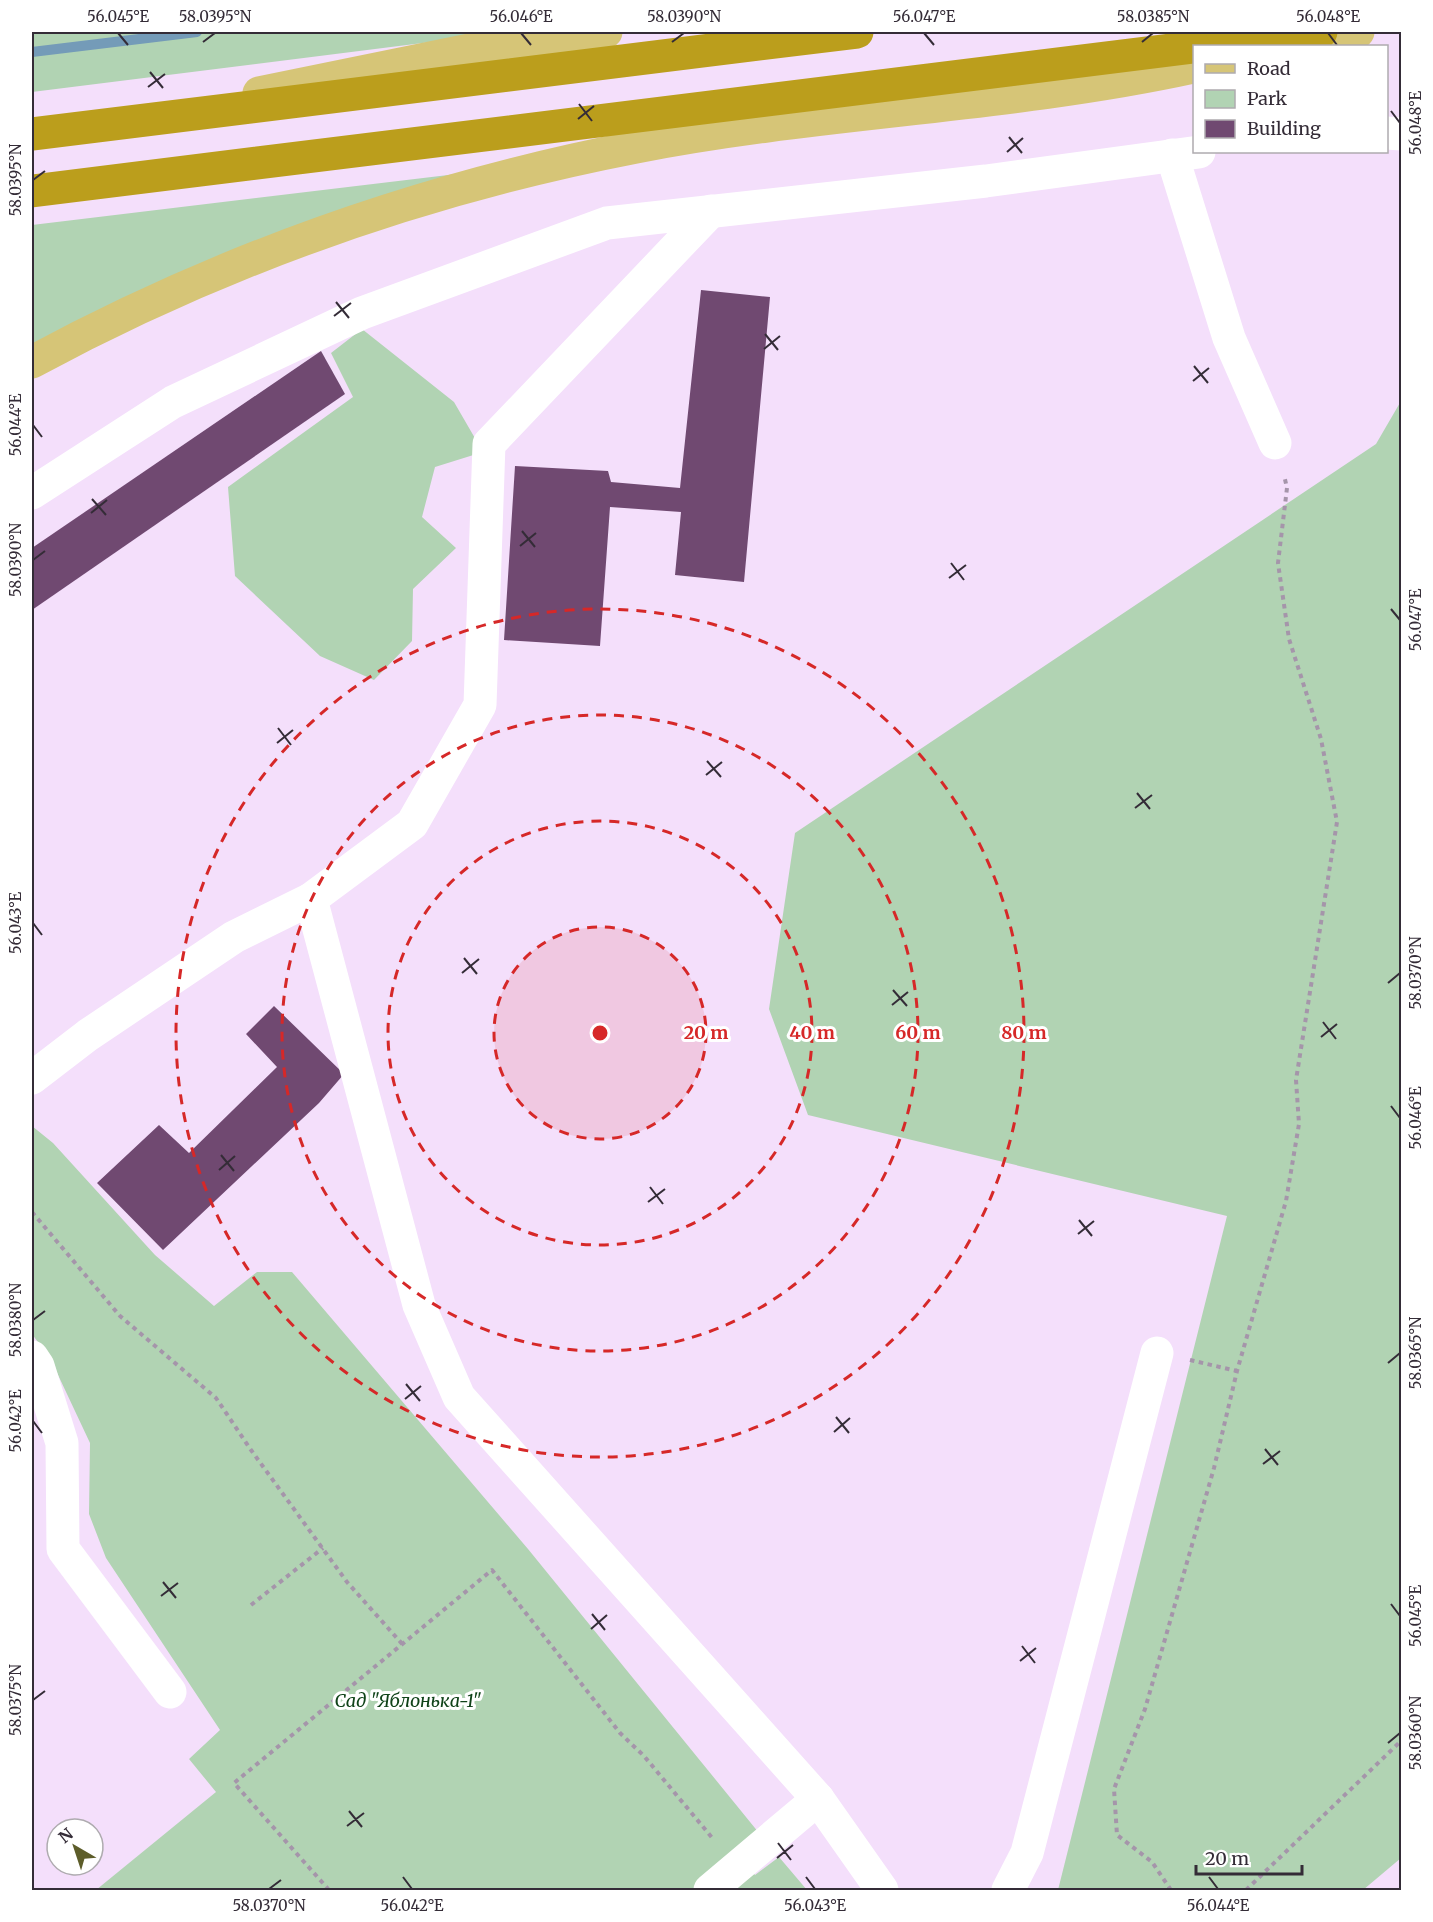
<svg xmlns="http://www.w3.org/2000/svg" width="1433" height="1922" font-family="Merriweather,serif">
<rect width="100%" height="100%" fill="#f4dffb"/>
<!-- green -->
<g fill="#b1d3b3">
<path d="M 32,32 L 510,32 L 32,92 Z"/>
<path d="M 490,170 L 32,347 L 32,225 Z"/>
<path d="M 362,329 L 454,402 L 483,452 L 435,467 L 422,517 L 456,548 L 413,589 L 412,641 L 374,680 L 320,656 L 235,576 L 228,487 L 353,397 L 331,353 Z"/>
<path d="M 1401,401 L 1401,1858 L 1363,1890 L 1058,1890 L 1227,1216 L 808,1115 L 769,1009 L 795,833 L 1376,444 Z"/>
<path d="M 32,1126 L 53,1143 L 155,1255 L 214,1306 L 257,1272 L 292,1272 L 528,1549 L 759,1833 L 735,1851 L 755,1875 L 779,1857 L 807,1890 L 96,1890 L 216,1792 L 189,1759 L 220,1730 L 106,1558 L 89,1514 L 90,1443 L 51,1360 L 32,1334 Z"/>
</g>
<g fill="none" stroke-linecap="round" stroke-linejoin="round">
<!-- stream -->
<path stroke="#749bb8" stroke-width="10" d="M 32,52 L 197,32"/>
</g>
<!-- building -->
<g fill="#704971">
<path d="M 701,290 L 770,297 L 744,582 L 675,575 L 681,512 L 610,507 L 600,646 L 504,640 L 515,466 L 608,471 L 611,482 L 680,488 Z"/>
<path d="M 321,351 L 345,394 L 32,610 L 32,548 Z"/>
<path d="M 274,1006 L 344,1074 L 319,1103 L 163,1250 L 97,1183 L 159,1125 L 189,1153 L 277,1067 L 246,1034 Z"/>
</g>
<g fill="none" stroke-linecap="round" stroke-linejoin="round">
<!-- path -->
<g stroke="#a595aa" stroke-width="4" stroke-dasharray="4.5 4.5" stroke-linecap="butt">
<path d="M 32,1212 L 120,1316 L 216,1398 L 251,1450 L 347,1582 L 404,1646"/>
<path d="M 1190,1360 L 1237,1371"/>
<path d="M 251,1605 L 323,1548"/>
<path d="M 329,1890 L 234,1783 L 492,1570 L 620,1733 L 644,1756 L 714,1840"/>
<path d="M 1171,1890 L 1152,1862 L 1117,1835 L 1114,1789 L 1145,1709 L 1214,1468 L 1237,1371 L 1286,1201 L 1299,1124 L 1296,1080 L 1337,822 L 1321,739 L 1289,639 L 1278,563 L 1287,488 L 1284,475"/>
<path d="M 1246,1890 L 1402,1740"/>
</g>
<!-- minor -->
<g stroke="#fff" stroke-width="33">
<path d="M 1386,133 L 1402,134"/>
<path d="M 1172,155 L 1229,338 L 1275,443"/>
<path d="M 711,211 L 489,444 L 480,705 L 412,824 L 311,899 L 419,1305 L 459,1397 L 818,1799 L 882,1890"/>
<path d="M 32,493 L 173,402 L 362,313 L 607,223 L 986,181 L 1199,152"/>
<path d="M 32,1078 L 88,1035 L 234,937 L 311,899"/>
<path d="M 32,1357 L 38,1366 L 62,1443 L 63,1549 L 170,1692"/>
<path d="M 710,1890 L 818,1799"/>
<path d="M 1008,1890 L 1027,1853 L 1157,1353"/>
</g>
<!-- major -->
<g stroke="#d6c577" stroke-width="33">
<path d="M 1294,45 L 1358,32"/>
<path d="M 259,93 L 504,43 L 606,32"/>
<path d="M 32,362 C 221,260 424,188 636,147 C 820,111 1011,107 1194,67"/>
</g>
<!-- highway -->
<g stroke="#bb9e1c" stroke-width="33">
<path d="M 1199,46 L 1321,32"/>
<path d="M 32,134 L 857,32"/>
<path d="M 32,191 L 1194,47"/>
</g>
</g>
<!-- ticks -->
<path fill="none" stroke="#342c37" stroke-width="2" d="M 118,33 L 128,45M 521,33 L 531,45M 924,33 L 934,45M 1328,33 L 1337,45M 203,42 L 215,33M 672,42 L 684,33M 1142,42 L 1153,33M 150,72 L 163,88M 148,87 L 165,74M 579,104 L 592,121M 1391,111 L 1400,123M 578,119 L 594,106M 1009,137 L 1022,153M 1007,152 L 1023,138M 33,180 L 45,171M 336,302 L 349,318M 334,316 L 351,303M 765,334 L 778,350M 764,349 L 780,336M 1194,366 L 1208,383M 1193,381 L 1209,368M 33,425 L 42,437M 92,499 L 106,515M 91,513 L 107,500M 522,531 L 535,547M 520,546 L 536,533M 33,560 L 45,551M 951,563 L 964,580M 949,578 L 966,565M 1391,609 L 1400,620M 278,728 L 291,745M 277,743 L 293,730M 707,761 L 721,777M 706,775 L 722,762M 1137,793 L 1150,809M 1135,808 L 1152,795M 33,923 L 42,935M 464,958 L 477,974M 462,973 L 479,959M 1388,983 L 1400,973M 893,990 L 907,1006M 892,1005 L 908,992M 1323,1022 L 1336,1039M 1321,1037 L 1337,1024M 1391,1106 L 1400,1118M 221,1155 L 234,1171M 219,1170 L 235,1156M 650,1187 L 663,1204M 648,1202 L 665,1189M 1079,1220 L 1092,1236M 1078,1234 L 1094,1221M 33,1320 L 45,1311M 1388,1363 L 1400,1353M 406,1384 L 420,1401M 405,1399 L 421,1386M 836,1417 L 849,1433M 33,1421 L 42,1433M 834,1432 L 850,1418M 1265,1449 L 1278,1465M 1263,1464 L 1280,1451M 163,1582 L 176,1598M 161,1596 L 178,1583M 1391,1604 L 1400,1616M 592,1614 L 605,1630M 591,1629 L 607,1615M 1022,1646 L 1035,1663M 1020,1661 L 1036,1648M 33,1700 L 45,1691M 1388,1743 L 1400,1733M 349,1811 L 362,1827M 347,1826 L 364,1813M 778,1843 L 791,1860M 777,1858 L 793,1845M 403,1877 L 412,1889M 806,1877 L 815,1889M 1209,1877 L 1218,1889M 269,1889 L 281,1880"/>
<!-- distance rings -->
<circle cx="600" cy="1033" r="106" fill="#d62828" fill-opacity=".12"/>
<g fill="none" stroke="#d62828" stroke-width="3" stroke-dasharray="10 8">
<circle cx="600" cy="1033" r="106"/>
<circle cx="600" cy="1033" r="212"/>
<circle cx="600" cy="1033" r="318"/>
<circle cx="600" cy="1033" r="424"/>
</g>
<g text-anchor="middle" stroke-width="6" stroke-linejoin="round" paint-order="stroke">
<!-- park labels -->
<g font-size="18" font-style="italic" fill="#104319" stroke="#fff">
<text x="408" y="1707">Сад "Яблонька-1"</text>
</g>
</g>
<circle cx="600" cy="1033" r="9" fill="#d62828" stroke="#fff" stroke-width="3"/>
<g font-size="18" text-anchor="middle" font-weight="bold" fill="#d62828" stroke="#fff" stroke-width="6" stroke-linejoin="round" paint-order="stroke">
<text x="706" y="1039">20 m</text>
<text x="812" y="1039">40 m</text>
<text x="918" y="1039">60 m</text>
<text x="1024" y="1039">80 m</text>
</g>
<!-- border -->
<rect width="1433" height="1922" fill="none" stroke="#ffffff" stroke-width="66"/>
<!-- legend -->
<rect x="1193" y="45" width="195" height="108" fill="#ffffff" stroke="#aeabaf" stroke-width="1.5"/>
<rect x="1205" y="64" width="30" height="9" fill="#d6c577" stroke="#aeabaf" stroke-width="1.5"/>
<text x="1247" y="75" font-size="18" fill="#342c37">Road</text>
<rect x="1205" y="90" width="30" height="18" fill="#b1d3b3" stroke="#aeabaf" stroke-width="1.5"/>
<text x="1247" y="105" font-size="18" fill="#342c37">Park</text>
<rect x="1205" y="120" width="30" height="18" fill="#704971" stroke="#aeabaf" stroke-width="1.5"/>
<text x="1247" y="135" font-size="18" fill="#342c37">Building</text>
<!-- north arrow -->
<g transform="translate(75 1847) rotate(321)"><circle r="28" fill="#ffffff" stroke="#aeabaf" stroke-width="1.5"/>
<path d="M0-4.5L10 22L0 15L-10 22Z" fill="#5d5d2a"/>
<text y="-9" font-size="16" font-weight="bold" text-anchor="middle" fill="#342c37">N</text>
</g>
<!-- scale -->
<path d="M1196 1865v9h106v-9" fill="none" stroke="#342c37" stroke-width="3"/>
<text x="1205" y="1865" font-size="18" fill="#342c37" stroke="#ffffff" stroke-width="4.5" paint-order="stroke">20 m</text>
<rect x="33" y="33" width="1367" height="1856" fill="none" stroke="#342c37" stroke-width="2"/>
<g font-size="15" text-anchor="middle" fill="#342c37">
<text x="118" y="22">56.045°E</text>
<text x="215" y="22">58.0395°N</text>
<text x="521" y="22">56.046°E</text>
<text x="684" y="22">58.0390°N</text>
<text x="924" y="22">56.047°E</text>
<text x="1153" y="22">58.0385°N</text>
<text x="1328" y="22">56.048°E</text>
<text transform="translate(1416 123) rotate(-90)" y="5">56.048°E</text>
<text transform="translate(16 180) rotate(-90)" y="5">58.0395°N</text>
<text transform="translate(16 425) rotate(-90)" y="5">56.044°E</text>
<text transform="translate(16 560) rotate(-90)" y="5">58.0390°N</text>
<text transform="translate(1416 620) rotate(-90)" y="5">56.047°E</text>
<text transform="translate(16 923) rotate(-90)" y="5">56.043°E</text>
<text transform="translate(1416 973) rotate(-90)" y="5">58.0370°N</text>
<text transform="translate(1416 1118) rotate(-90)" y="5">56.046°E</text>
<text transform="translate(16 1320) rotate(-90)" y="5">58.0380°N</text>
<text transform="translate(1416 1353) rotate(-90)" y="5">58.0365°N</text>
<text transform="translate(16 1421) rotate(-90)" y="5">56.042°E</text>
<text transform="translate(1416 1616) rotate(-90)" y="5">56.045°E</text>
<text transform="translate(16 1700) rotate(-90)" y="5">58.0375°N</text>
<text transform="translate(1416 1733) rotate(-90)" y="5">58.0360°N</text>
<text x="269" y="1911">58.0370°N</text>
<text x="412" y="1911">56.042°E</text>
<text x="815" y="1911">56.043°E</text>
<text x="1218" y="1911">56.044°E</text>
</g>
</svg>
